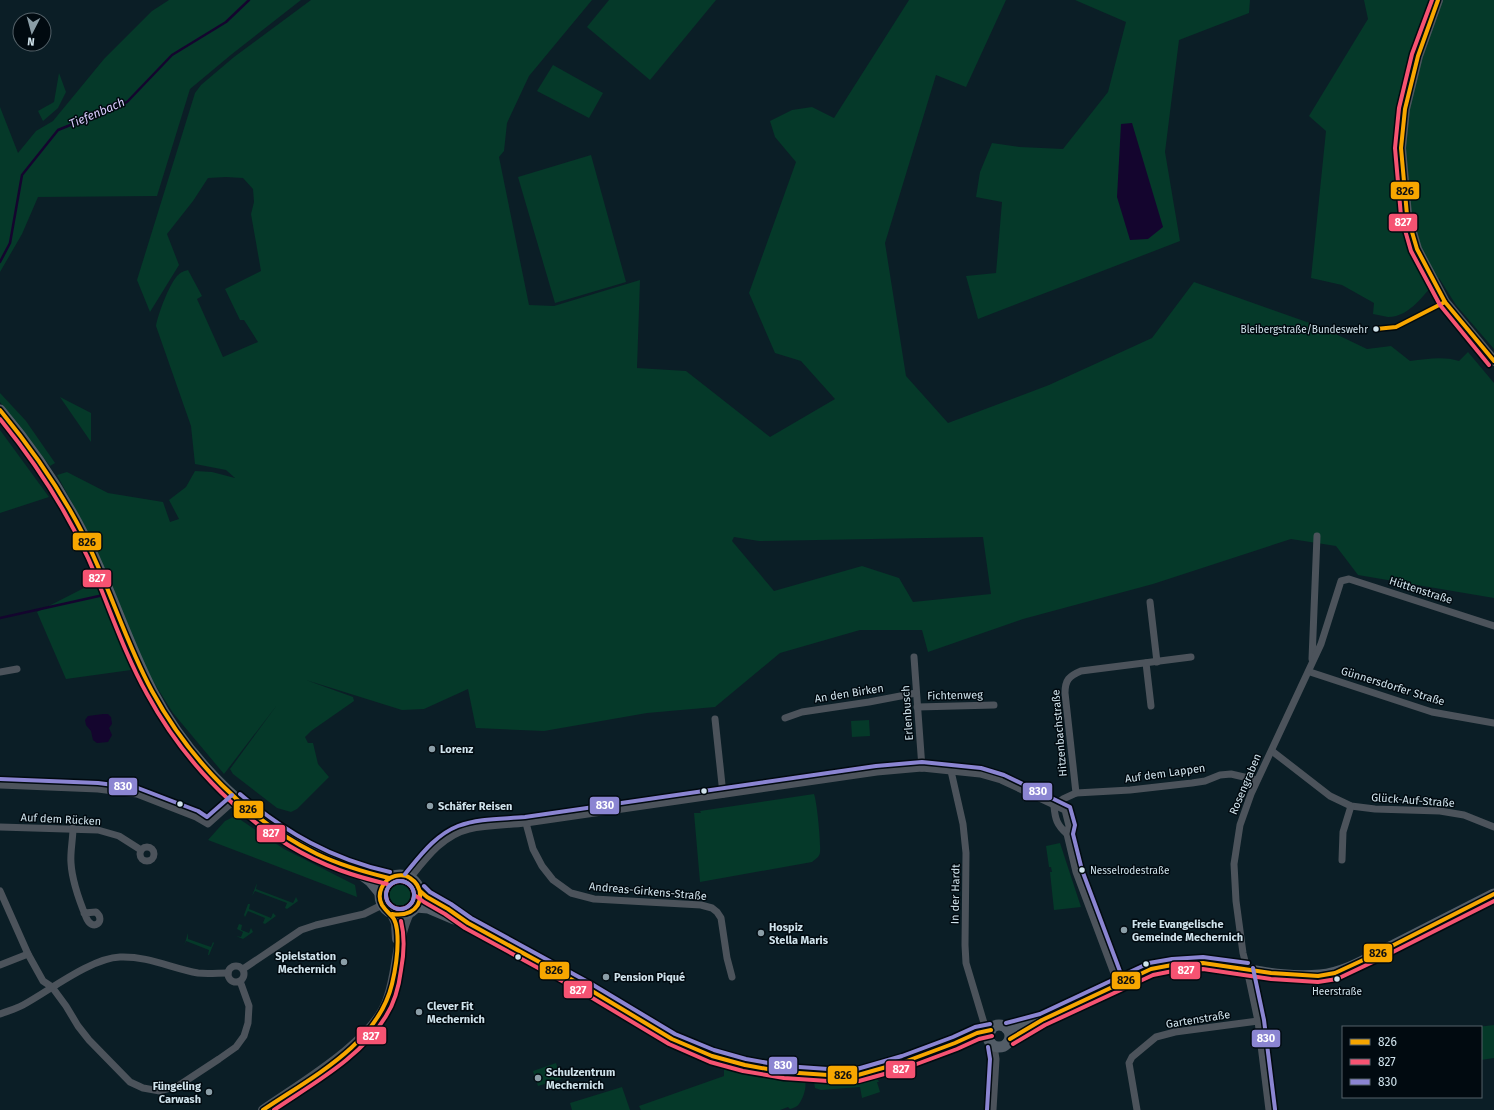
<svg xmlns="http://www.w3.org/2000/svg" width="1494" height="1110" font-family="'Fira Sans',sans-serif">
<rect width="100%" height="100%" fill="#0b1e26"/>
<!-- green -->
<g fill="#053929" fill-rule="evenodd">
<path d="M 169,0 L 301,0 L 232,54 L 190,89 L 157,196 L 38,197 L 22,234 L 0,272 L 0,107 L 18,153 L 36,131 L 53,121 L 104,59 L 152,11 Z"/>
<path d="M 311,0 L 592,0 L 529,76 L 507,123 L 504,151 L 499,157 L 529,305 L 554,306 L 640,280 L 637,368 L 686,371 L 770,437 L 835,399 L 801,361 L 775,353 L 749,293 L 796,162 L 775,137 L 770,121 L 792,110 L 812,107 L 834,118 L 909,0 L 1006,0 L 966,87 L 936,75 L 885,243 L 906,376 L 948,423 L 1049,385 L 1152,338 L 1194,282 L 1321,327 L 1367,349 L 1391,346 L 1410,361 C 1427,359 1443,356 1459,361 L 1468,352 L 1494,383 L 1494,598 L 1358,575 L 1336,546 L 1291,539 L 1153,584 L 1023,619 L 928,652 L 922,630 L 860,630 L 780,653 L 715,707 L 647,713 L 544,731 L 476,728 L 468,689 L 424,709 L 402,710 L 306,680 L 353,697 L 354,701 L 311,731 L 305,737 L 308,743 L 313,743 L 318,764 L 329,777 L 297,809 L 291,812 L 277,808 L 233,774 L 230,769 L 277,705 L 224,774 L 173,713 L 143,665 L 90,536 L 57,475 L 67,472 L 108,493 L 163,502 L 170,522 L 179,519 L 169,500 L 186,487 L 195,471 L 212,472 L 235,478 L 226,470 L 195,464 L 191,426 L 156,326 C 158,314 169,285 177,276 C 181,272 184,271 188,270 L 202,296 L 197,299 L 223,357 L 258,342 L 244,320 L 240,320 L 225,289 L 261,271 L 251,214 L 254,202 L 253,189 L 243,178 L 226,177 L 208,178 L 193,201 L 167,234 L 179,265 L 150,312 L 137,280 L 195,93 L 201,85 L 234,57 ZM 734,537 L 759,541 L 983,537 L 991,594 L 913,602 L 899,578 L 862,566 L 774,591 L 732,541 Z"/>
<path d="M 609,0 L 716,0 L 650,80 L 587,27 Z"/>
<path d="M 1075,0 L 1250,0 L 1249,13 L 1179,40 L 1165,152 L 1180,241 L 978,319 L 966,276 L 996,273 L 1002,202 L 976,197 L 980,172 L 992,143 L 1020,147 L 1063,149 L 1108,92 L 1126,22 Z"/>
<path d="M 1364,0 L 1494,0 L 1494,349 L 1456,305 L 1439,278 C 1425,292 1411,317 1388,317 C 1383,316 1378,315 1373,314 L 1374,303 L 1342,285 L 1311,278 L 1326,131 L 1309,116 L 1368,19 Z"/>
<path d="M 553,65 L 603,93 L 589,118 L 537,91 Z"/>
<path d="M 59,73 L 66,92 L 58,108 L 43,121 L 38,111 L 54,102 Z"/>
<path d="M 591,155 L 626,282 L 555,303 L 518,177 Z"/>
<path d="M 0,393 L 26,421 L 55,463 L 50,466 L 0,402 Z"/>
<path d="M 60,397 L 91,413 L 91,442 Z"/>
<path d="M 0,430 L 49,497 L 0,513 Z"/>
<path d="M 97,584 L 131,670 L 66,679 L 37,612 L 86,587 Z"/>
<path d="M 869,720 L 870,736 L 852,737 L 851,721 Z"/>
<path d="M 814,794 C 817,802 821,843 820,852 C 820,856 816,859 812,862 L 700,882 L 694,813 L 701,813 L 700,811 Z"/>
<path d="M 235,816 L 284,849 L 355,885 L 357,897 L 208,840 L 225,821 Z"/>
<path d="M 1060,843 L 1081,907 L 1054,910 L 1050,872 L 1052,872 L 1051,867 L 1049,867 L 1046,846 Z"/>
<circle cx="399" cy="895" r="16"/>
<path d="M 257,883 L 256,889 L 293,903 L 296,897 L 298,901 L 287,909 L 285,908 L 287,903 L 255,891 L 252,896 Z"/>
<path d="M 248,904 L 250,904 L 249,909 L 271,918 L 273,913 L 276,916 L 265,924 L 263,923 L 265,918 L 248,911 L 245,917 L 244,915 Z"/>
<path d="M 239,924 L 242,925 L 241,930 L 249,933 L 251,928 L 253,932 L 243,939 L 236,936 L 241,937 L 243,932 L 237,929 Z"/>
<path d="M 188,933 L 188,939 L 208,946 L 211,947 L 213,942 L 214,943 L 209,955 L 208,955 L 209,950 L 186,941 L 184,946 Z"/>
<path d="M 1494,1025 L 1494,1058 L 1481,1060 L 1481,1027 L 1477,1027 Z"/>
<path d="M 556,1063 L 561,1079 L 538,1086 L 533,1071 Z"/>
<path d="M 724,1068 L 784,1080 L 805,1081 C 807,1087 803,1099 799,1104 C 797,1107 793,1108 790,1109 L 788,1107 L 780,1110 L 641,1110 L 639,1106 L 724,1076 Z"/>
<path d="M 877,1078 L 879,1082 L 877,1082 L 880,1092 L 862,1098 L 860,1087 L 821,1090 L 815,1088 L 814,1082 L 855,1083 Z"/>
<path d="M 622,1087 L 630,1110 L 572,1110 L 570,1103 Z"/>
</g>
<!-- water -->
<g fill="#14052e">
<path d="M 1132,123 L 1163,227 L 1148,239 L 1130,240 L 1117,197 L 1121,124 Z"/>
<path d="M 103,714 L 108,714 L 111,717 L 112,724 L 109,728 L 112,735 L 108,742 L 97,743 L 93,740 L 91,731 L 86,725 L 85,720 L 88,716 Z"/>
</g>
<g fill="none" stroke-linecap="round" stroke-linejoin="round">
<!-- stream -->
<g stroke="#14052e" stroke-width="2.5">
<path d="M 0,262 L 10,243 L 22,175 L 58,130 L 127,102 L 172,55 L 226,22 L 249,0"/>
<path d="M 0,618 L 99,596"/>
</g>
<!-- street -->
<g stroke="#4c535b" stroke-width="7">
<path d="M 1150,602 L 1157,662"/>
<path d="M 914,657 L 922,768"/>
<path d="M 1312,659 L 1317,536"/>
<path d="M 1146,663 L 1151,706"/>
<path d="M 0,672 L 17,669"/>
<path d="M 1310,672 L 1432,712 L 1494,723"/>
<path d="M 917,707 L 994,705"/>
<path d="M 785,718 L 802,712 L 869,702 L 916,693"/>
<path d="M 715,719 L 723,794"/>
<path d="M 1272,751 L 1330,796 L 1351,806 L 1375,809 L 1440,811 L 1464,815 L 1494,827"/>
<path d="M 951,771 L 963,824 L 966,853 L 965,945 L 966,963 L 984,1023 L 988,1031"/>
<path d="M 0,785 L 98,789 L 137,794 L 196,817 L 208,824 L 236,799"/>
<path d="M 1076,793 L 1130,790 L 1192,783 L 1205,781 L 1220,775 L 1231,774 L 1257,780"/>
<path d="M 1054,806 L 1063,799 L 1076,793 L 1065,693 C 1065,680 1069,676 1081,671 L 1191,657"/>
<path d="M 1054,806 C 1055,819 1057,825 1067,834"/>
<path d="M 526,823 L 533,849 L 542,866 L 553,880 L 571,893 L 594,899 L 701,905 L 712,908 L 717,912 L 721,918 L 727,958 L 732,977"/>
<path d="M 0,827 L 98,830 L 119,836 L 141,850"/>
<path d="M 73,828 C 73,839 70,852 71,863 C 72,881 79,900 86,917 C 92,933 107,921 96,912 L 84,913"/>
<circle cx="147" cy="854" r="7"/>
<path d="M 1342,860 L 1343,832 L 1351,806"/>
<path d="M 410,878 C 426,858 443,835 469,829 C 487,825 507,825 526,823 L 877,772 L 922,768 L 980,774 L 1001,780 L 1065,810 L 1069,826 L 1067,834 L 1076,872 L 1118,984"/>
<path d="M 0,891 L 28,954 L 43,981 L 52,987 L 66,1006 L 78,1026 L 89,1040 L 130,1082 L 143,1088 L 160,1091 L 178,1086 L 219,1059 L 236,1047 L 244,1036 L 248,1023 L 249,1006 L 240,981"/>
<path d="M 0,965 L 28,954"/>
<circle cx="236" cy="974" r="8"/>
<path d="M 243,969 L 301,930 L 316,925 L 364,914 L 382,905"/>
<path d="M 0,1014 C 7,1011 16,1009 23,1005 C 49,991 91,958 120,957 C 148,956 171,968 198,973 C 207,974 218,973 228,973"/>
<path d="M 993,1110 L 996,1059 L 994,1046"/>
<path d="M 1137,1110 L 1129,1063 L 1132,1057 L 1156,1037 L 1175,1032 L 1258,1021"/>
<path d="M 1269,1110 L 1258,1021 L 1247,969 L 1243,953 L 1236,901 L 1234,864 L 1240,825 L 1251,794 L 1321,644 L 1341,581 L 1349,579 L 1494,626"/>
</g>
<!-- secondary -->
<g stroke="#4c555d" stroke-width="10">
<path d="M 1438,0 L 1418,56 L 1405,109 L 1401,148 L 1407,215 L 1417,249 L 1445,302 L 1494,361"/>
<path d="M 392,914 L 396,923 L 397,939"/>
<path d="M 263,1110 C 300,1084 374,1042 388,999 C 398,971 396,940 409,913"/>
</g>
<!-- primary -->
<g stroke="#535d67" stroke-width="11">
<path d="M 0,410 C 32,448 60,489 83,534 C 109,585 126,640 152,691 C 198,779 290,860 389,878"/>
<path d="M 358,872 L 370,881 L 380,893"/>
<circle cx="400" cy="895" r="20"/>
<path d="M 420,891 L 427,897 L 448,909 L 468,923 L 587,988 L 672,1039 L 712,1056 L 745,1065 L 784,1072 L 828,1075 L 858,1075 L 904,1062 L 955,1043 L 977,1033 L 991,1030"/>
<path d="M 416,907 L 428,908 L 454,919"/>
<circle cx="999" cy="1036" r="11"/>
<path d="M 1007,1029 C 1045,1022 1079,1003 1113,986 C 1126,980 1139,973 1152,969 C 1209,952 1263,981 1320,975 C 1346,973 1371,956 1394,945 C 1428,928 1461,911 1494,894"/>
</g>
<!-- bus-1 casing -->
<g stroke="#010a10" stroke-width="7">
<g id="bus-1">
<path d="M 1438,0 L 1418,56 L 1405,109 L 1401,148 L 1407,215 L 1417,249 L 1445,302 L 1494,361"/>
<path d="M 1376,329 L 1396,327 L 1445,302"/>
<path d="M 0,410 C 32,449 60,489 83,534 C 109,585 125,641 152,691 C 189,759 247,820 317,854 C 340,865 364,872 389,878"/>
<path d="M 420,891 L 427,897 L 448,909 L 468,923 L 587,988 L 672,1039 L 712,1056 L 745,1065 L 784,1072 L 828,1075 L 858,1075 L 904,1062 L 955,1043 L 977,1033 L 991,1030"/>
<path d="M 1010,1039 L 1042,1020 L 1151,969 L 1172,965 L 1203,963 L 1271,973 L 1318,976 L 1335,973 L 1374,955 L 1494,894"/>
<path d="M 263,1110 C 310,1078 378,1044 392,984 C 396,967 399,948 397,930 C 395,914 389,916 382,905 C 376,894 383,879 395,876 C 400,875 406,875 410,878 C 423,886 424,905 410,912 C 404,915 398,915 392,914"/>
</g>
</g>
<!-- bus-2 casing -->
<g stroke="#010a10" stroke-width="7">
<g id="bus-2">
<path d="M 1432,0 L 1412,54 L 1399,108 L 1395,148 L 1401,216 L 1411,251 L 1440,305 L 1489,365"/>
<path d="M 0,419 C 35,462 65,508 88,558 C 108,603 123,651 147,694 C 190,773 264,846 351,874 C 363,878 375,881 387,884"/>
<circle cx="400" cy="895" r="14"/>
<path d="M 416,896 L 424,902 L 445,914 L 465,928 L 584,993 L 669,1044 L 710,1062 L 743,1071 L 784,1078 L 828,1081 L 859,1081 L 906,1068 L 957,1049 L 979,1039 L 992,1036"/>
<path d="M 1013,1044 L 1045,1025 L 1153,975 L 1173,971 L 1203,969 L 1271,979 L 1318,982 L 1337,979 L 1377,960 L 1494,901"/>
<path d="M 274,1110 C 312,1084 362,1057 386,1016 C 395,1002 399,986 401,970 C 404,954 405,937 401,921"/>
</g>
</g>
<!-- bus-3 casing -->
<g stroke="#010a10" stroke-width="7">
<g id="bus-3">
<path d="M 0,779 L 98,783 L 138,788 L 198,811 L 207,817 L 232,795"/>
<path d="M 240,794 C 286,833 332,859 390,872"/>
<path d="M 405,874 C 420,856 435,835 458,826 C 479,818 503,819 525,817 L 876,766 L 922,762 L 981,768 L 1004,775 L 1070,807 L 1075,825 L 1073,834 L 1082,870 L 1124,982"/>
<circle cx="400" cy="895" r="14"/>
<path d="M 424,886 L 430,892 L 451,904 L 471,918 L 590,983 L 675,1034 L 714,1050 L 746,1059 L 785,1066 L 828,1069 L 857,1069 L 902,1056 L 953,1037 L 975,1027 L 990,1024"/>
<path d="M 1253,968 L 1264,1020 L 1275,1109"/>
<path d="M 1006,1023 L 1040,1014 L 1149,963 L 1172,959 L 1203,957 L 1248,963"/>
<path d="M 987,1110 L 990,1059 L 988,1047"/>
</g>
</g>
<!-- bus-1 -->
<use href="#bus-1" stroke="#f7a600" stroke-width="4"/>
<!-- bus-2 -->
<use href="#bus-2" stroke="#f65372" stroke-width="4"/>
<!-- bus-3 -->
<use href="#bus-3" stroke="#8b85d2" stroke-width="4"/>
</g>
<!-- markers -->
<g fill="#d0e3ec" stroke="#010a10" stroke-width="1.5">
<circle cx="1376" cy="329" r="3.5"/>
<circle cx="704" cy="791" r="3.5"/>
<circle cx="180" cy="804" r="3.5"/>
<circle cx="1082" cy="870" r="3.5"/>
<circle cx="518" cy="957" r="3.5"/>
<circle cx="1146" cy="964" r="3.5"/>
<circle cx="1337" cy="979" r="3.5"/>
</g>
<g fill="#8b9ea7" stroke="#010a10" stroke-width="1.5">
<circle cx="432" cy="749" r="4"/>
<circle cx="430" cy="806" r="4"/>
<circle cx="1124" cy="930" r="4"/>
<circle cx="761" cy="933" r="4"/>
<circle cx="344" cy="962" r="4"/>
<circle cx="606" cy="977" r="4"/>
<circle cx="419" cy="1012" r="4"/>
<circle cx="538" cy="1078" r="4"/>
<circle cx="209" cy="1092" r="4"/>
</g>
<g text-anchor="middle" stroke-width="3" stroke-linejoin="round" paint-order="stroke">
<!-- bus labels -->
<g font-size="10" fill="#d0e3ec" stroke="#010a10" text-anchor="end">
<text x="1368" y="333">Bleibergstraße/Bundeswehr</text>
<text x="1090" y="874" text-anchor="start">Nesselrodestraße</text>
<text x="1337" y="995" text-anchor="middle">Heerstraße</text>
</g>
<!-- street labels -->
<g font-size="11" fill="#d0e3ec" stroke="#010a10">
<text transform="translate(1421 590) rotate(18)" y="4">Hüttenstraße</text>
<text transform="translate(1393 686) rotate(17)" y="4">Günnersdorfer Straße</text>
<text transform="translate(849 693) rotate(-9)" y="4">An den Birken</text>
<text transform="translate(955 695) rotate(-1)" y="4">Fichtenweg</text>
<text transform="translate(907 713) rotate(-94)" y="4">Erlenbusch</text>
<text transform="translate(1059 733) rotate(-95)" y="4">Hitzenbachstraße</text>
<text transform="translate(1165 773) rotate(-8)" y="4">Auf dem Lappen</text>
<text transform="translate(1245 784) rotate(-67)" y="4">Rosengraben</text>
<text transform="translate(1413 800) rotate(4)" y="4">Glück-Auf-Straße</text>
<text transform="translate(61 819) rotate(3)" y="4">Auf dem Rücken</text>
<text transform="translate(648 891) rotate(5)" y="4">Andreas-Girkens-Straße</text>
<text transform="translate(955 894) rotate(-89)" y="4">In der Hardt</text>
<text transform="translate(1198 1019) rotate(-9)" y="4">Gartenstraße</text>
</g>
<!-- poi labels -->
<g font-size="11" font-weight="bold" fill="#d0e3ec" stroke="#010a10" text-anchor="start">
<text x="440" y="753">Lorenz</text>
<text x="438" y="810">Schäfer Reisen</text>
<text x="1132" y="928">Freie Evangelische<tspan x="1132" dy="13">Gemeinde Mechernich</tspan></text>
<text x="769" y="931">Hospiz<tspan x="769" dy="13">Stella Maris</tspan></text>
<text x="336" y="960" text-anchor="end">Spielstation<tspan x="336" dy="13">Mechernich</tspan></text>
<text x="614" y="981">Pension Piqué</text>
<text x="427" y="1010">Clever Fit<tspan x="427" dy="13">Mechernich</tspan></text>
<text x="546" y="1076">Schulzentrum<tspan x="546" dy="13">Mechernich</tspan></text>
<text x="201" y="1090" text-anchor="end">Füngeling<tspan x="201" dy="13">Carwash</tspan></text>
</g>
<!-- water labels -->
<g font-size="12" font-style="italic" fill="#d7cbfc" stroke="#010a10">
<text transform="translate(97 113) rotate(-23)" y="4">Tiefenbach</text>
</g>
</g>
<g stroke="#010a10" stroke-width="1.5">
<rect x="1390" y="181" width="30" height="19" rx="4" fill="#f7a600"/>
<rect x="1388" y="213" width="30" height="19" rx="4" fill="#f65372"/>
<rect x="72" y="532" width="30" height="19" rx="4" fill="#f7a600"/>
<rect x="82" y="569" width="30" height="19" rx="4" fill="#f65372"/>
<rect x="108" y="777" width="30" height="19" rx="4" fill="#8b85d2"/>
<rect x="1022" y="782" width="31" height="19" rx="4" fill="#8b85d2"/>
<rect x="589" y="796" width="31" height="19" rx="4" fill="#8b85d2"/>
<rect x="233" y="800" width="31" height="19" rx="4" fill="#f7a600"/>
<rect x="256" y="824" width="30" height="19" rx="4" fill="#f65372"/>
<rect x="1363" y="943" width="30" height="20" rx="4" fill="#f7a600"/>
<rect x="539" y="961" width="31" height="19" rx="4" fill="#f7a600"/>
<rect x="1170" y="961" width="31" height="19" rx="4" fill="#f65372"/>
<rect x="1111" y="971" width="30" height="19" rx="4" fill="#f7a600"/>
<rect x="563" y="980" width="30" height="19" rx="4" fill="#f65372"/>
<rect x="356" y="1026" width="31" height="19" rx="4" fill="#f65372"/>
<rect x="1251" y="1029" width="30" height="19" rx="4" fill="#8b85d2"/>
<rect x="768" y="1056" width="30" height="19" rx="4" fill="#8b85d2"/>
<rect x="885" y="1060" width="31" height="19" rx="4" fill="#f65372"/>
<rect x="827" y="1065" width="31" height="20" rx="4" fill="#f7a600"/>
</g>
<g font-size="11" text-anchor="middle" font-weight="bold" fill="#fff">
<text x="1403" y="226">827</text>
<text x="97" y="582">827</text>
<text x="123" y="790">830</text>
<text x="1038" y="795">830</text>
<text x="605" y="809">830</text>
<text x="271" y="837">827</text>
<text x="1186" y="974">827</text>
<text x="578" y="994">827</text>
<text x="371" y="1040">827</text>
<text x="1266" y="1042">830</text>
<text x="783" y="1069">830</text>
<text x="901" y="1073">827</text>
</g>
<g font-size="11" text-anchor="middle" font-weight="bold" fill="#111">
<text x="1405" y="195">826</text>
<text x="87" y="546">826</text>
<text x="248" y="813">826</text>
<text x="1378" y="957">826</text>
<text x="554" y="974">826</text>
<text x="1126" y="984">826</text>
<text x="843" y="1079">826</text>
</g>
<!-- legend -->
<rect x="1342" y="1026" width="140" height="72" fill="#010a10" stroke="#546168"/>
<rect x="1350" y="1039" width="20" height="6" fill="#f7a600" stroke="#546168"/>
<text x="1378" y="1046" font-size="12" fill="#d0e3ec">826</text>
<rect x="1350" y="1059" width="20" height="6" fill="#f65372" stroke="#546168"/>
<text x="1378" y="1066" font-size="12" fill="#d0e3ec">827</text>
<rect x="1350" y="1079" width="20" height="6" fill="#8b85d2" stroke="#546168"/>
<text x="1378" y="1086" font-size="12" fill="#d0e3ec">830</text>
<!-- north arrow -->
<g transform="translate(32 32) rotate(186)"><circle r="19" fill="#010a10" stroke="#546168"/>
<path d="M0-3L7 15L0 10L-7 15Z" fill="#8b9ea7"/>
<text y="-6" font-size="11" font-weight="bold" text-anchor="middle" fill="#d0e3ec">N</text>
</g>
</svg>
